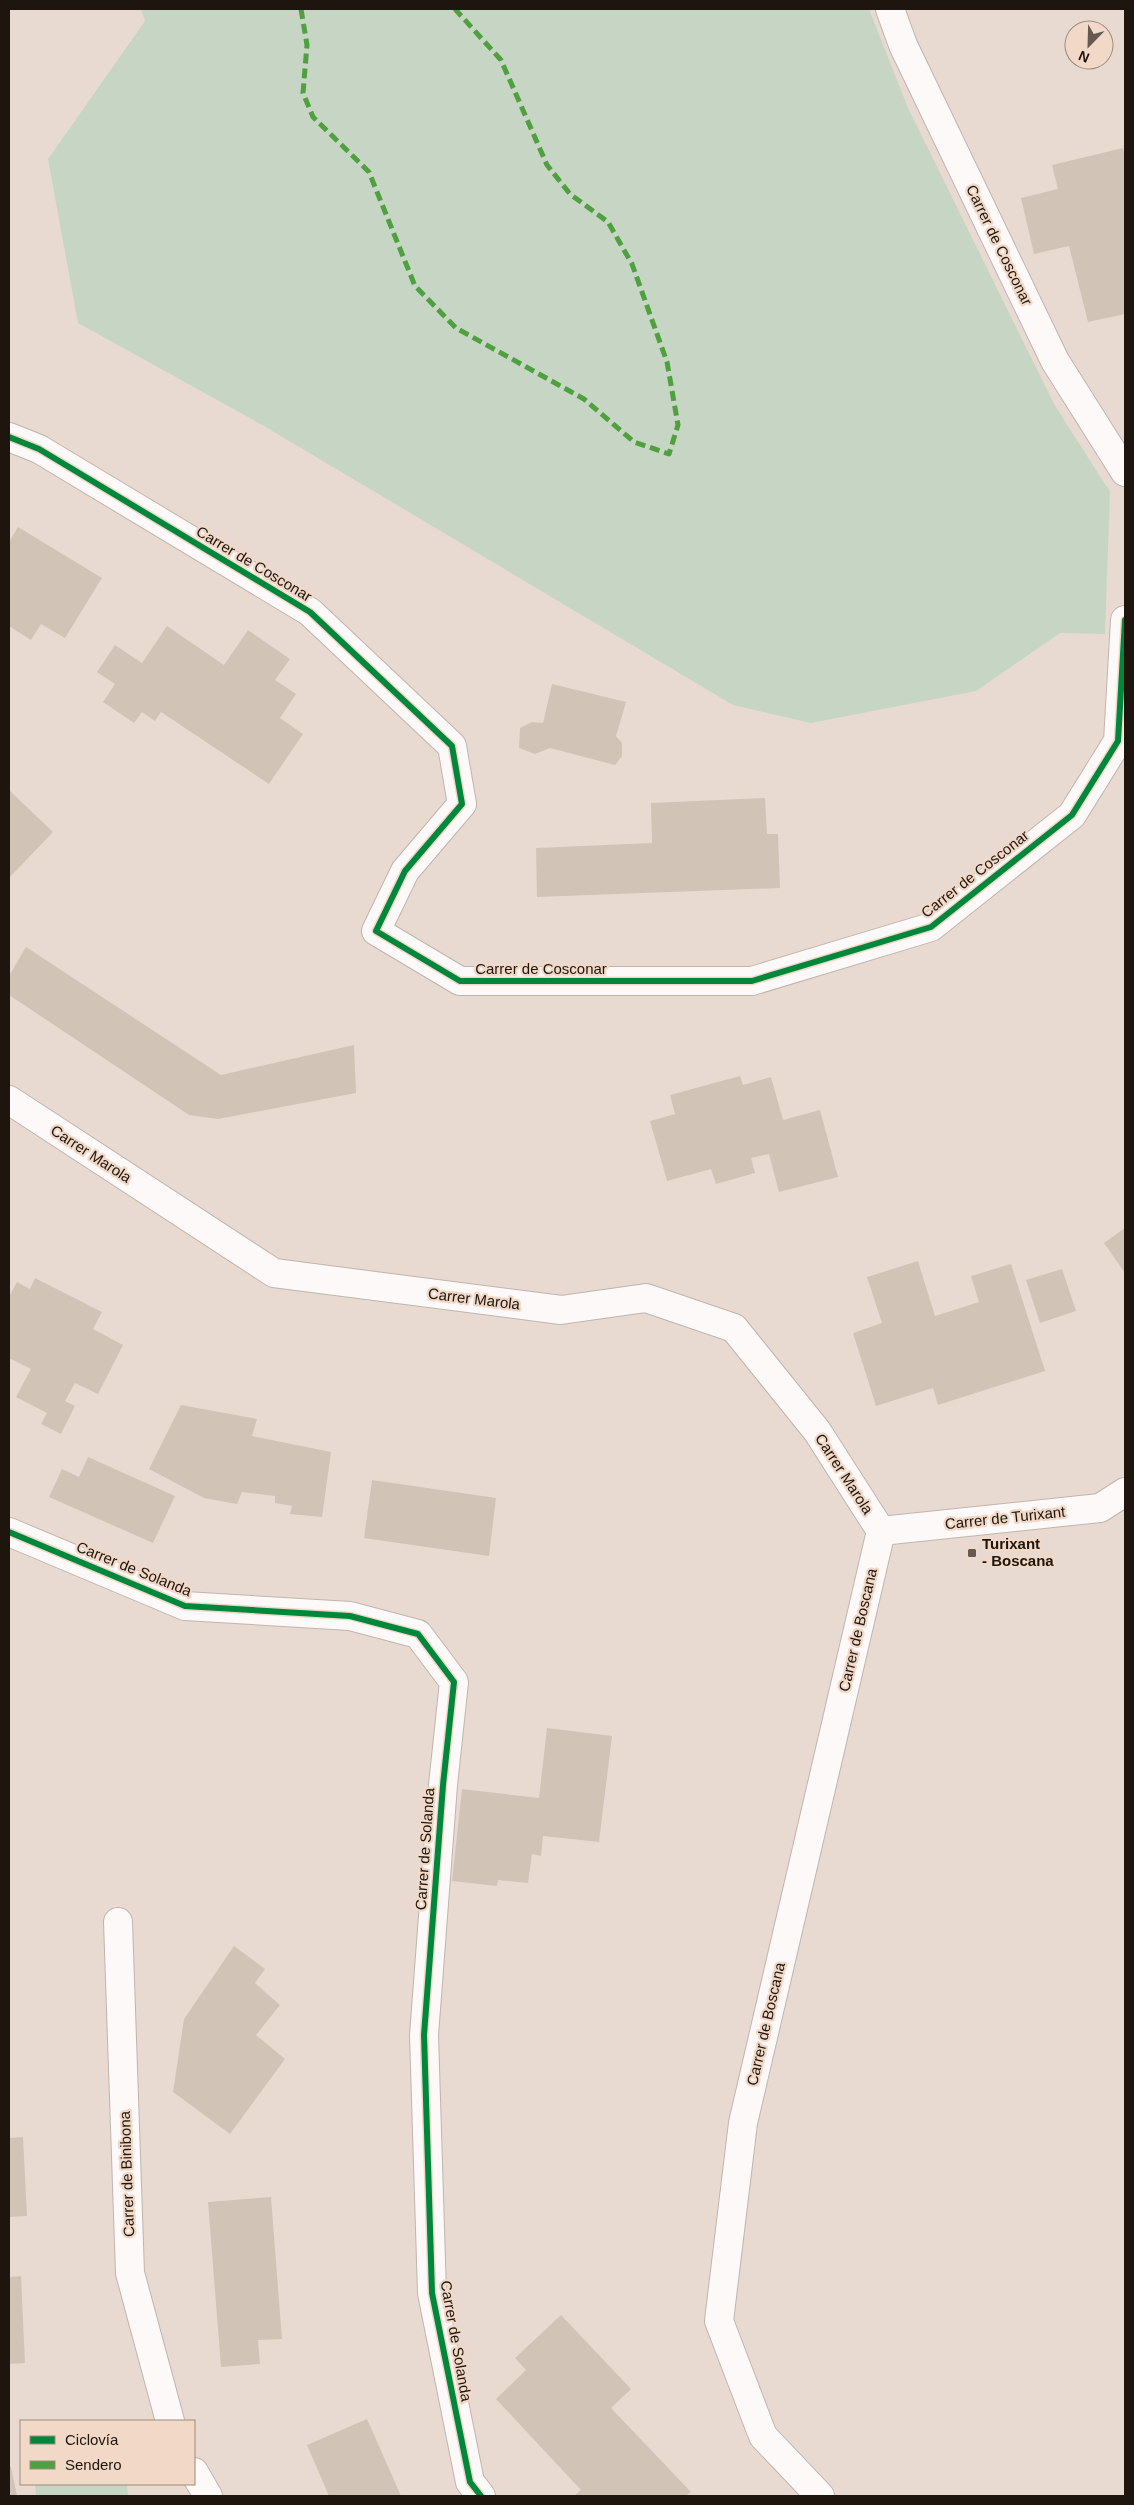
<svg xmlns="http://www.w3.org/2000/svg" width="1134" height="2505" font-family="Helvetica,sans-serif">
<rect width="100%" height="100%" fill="#e8dad1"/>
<!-- green -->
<g fill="#c7d6c4">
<path d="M 141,9 L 869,9 L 908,108 L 1054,404 L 1110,492 L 1105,634 L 1060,633 L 976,691 L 811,723 L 733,705 L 264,426 L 78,323 L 48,159 L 145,21 Z"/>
<path d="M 35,2484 L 127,2484 L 128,2496 L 36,2496 Z"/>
</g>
<!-- building -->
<g fill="#d1c4b6">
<path d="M 1123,148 L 1125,157 L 1125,314 L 1088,322 L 1069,246 L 1034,254 L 1021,198 L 1058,189 L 1052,165 Z"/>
<path d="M 18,527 L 102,578 L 65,638 L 41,624 L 31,640 L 9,626 L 9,542 Z"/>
<path d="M 167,626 L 224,665 L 248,630 L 290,659 L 275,680 L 296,694 L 280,718 L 303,734 L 269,784 L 161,712 L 155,721 L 142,712 L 134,723 L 103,702 L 115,684 L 97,672 L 115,645 L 142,663 Z"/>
<path d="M 552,684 L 626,702 L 616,736 L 622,743 L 622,756 L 615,765 L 550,748 L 535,754 L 519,748 L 520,728 L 532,722 L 543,723 Z"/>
<path d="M 9,790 L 53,832 L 9,878 Z"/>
<path d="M 765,798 L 767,834 L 778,834 L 780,888 L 537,897 L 536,848 L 652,843 L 651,803 Z"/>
<path d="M 26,947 L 221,1075 L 354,1045 L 356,1093 L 218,1119 L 189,1115 L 9,995 L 9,976 Z"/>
<path d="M 740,1076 L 743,1085 L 771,1077 L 783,1120 L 820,1110 L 838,1177 L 779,1192 L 769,1154 L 751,1158 L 755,1173 L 716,1184 L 711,1169 L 667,1181 L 650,1121 L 675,1114 L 670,1095 Z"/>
<path d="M 1125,1228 L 1125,1273 L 1104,1243 Z"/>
<path d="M 918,1261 L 935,1316 L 979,1302 L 971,1276 L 1011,1264 L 1045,1371 L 938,1405 L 933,1388 L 876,1406 L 853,1333 L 882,1323 L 867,1277 Z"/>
<path d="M 1062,1269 L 1076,1311 L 1040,1323 L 1026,1280 Z"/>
<path d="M 35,1278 L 102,1312 L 93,1329 L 123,1345 L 98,1394 L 75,1383 L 65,1401 L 75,1406 L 61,1434 L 41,1424 L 47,1413 L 16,1397 L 31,1369 L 9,1358 L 9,1297 L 17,1282 L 30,1289 Z"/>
<path d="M 181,1405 L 257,1419 L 252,1436 L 331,1452 L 322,1517 L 290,1514 L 292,1506 L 275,1503 L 275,1496 L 242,1492 L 237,1504 L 204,1498 L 149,1469 Z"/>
<path d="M 88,1457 L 175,1496 L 153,1543 L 49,1497 L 62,1469 L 79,1477 Z"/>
<path d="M 372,1480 L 496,1498 L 489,1556 L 364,1538 Z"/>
<path d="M 547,1728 L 612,1736 L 599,1842 L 543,1836 L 541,1856 L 532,1854 L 528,1883 L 498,1880 L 497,1886 L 452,1881 L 462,1789 L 539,1798 Z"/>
<path d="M 234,1946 L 265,1969 L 255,1983 L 280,2005 L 256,2035 L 285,2059 L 230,2134 L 173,2092 L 184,2019 Z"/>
<path d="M 23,2137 L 27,2216 L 9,2217 L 9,2138 Z"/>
<path d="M 271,2197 L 282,2339 L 258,2340 L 260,2364 L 221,2367 L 208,2202 Z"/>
<path d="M 21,2276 L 25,2363 L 9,2364 L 9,2277 Z"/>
<path d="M 561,2315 L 631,2389 L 611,2408 L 691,2492 L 686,2496 L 574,2496 L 581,2490 L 496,2399 L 526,2370 L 515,2358 Z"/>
<path d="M 367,2419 L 401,2496 L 329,2496 L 307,2445 Z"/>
<path d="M 9,2467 L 11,2467 L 17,2496 L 9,2496 Z"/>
</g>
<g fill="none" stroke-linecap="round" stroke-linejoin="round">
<!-- minor casing -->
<g stroke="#c0b5ae" stroke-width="30">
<g id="minor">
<path d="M 890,9 L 903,45 L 1055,361 L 1125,472"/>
<path d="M 9,437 L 39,449 L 310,612 L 452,746 L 462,804 L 405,871 L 376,931 L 460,981 L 752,981 L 931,927 L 1072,815 L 1118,741 L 1125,620"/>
<path d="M 9,1100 L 274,1273 L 561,1310 L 646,1298 L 734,1328 L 817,1431 L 881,1531"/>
<path d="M 881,1531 L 1100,1508 L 1125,1492"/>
<path d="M 9,1532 L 185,1606 L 350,1616 L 418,1634 L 454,1682 L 443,1785 L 424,2035 L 432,2293 L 470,2482 L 481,2496"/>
<path d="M 118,1922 L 130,2273 L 170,2421"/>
<path d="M 194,2472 L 208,2496"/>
<path d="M 820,2496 L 763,2436 L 719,2321 L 743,2123 L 881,1531"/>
</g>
</g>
<!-- minor -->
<use href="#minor" stroke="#fcf9f8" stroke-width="28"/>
<!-- quiet -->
<path stroke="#4fa03e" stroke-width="5" stroke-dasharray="10 5" stroke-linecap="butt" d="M 301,9 L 307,45 L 303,93 L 313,117 L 369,172 L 415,286 L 456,328 L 584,399 L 634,442 L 669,454 L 678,425 L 667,362 L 632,264 L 608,222 L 570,194 L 547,165 L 501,60 L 455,9"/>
<!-- cycleway casing -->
<g stroke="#f2d9c7" stroke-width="9">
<g id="cycleway">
<path d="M 9,437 L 39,449 L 310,612 L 452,746 L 462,804 L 405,871 L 376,931 L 460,981 L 752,981 L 931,927 L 1072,815 L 1118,741 L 1125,620"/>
<path d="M 9,1532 L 185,1606 L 350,1616 L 418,1634 L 454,1682 L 443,1785 L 424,2035 L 432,2293 L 470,2482 L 481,2496"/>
</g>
</g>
<!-- cycleway -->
<use href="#cycleway" stroke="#00873e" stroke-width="6"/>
</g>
<!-- markers -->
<rect fill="#645a52" stroke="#f2d9c7" stroke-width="2" x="967" y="1548" width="10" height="10" rx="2.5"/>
<g text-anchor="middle" stroke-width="4.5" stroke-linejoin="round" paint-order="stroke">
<!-- street labels -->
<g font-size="15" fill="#1d150e" stroke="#f2d9c7">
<text transform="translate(999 245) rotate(64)" y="5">Carrer de Cosconar</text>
<text transform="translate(254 564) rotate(31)" y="5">Carrer de Cosconar</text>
<text transform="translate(975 874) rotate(-38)" y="5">Carrer de Cosconar</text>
<text x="541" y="974">Carrer de Cosconar</text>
<text transform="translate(91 1154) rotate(33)" y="5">Carrer Marola</text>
<text transform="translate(474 1299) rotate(7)" y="5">Carrer Marola</text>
<text transform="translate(844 1474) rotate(57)" y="5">Carrer Marola</text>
<text transform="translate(1005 1518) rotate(-6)" y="5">Carrer de Turixant</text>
<text transform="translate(134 1569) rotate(22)" y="5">Carrer de Solanda</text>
<text transform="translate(858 1630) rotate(-77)" y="5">Carrer de Boscana</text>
<text transform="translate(425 1849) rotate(-86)" y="5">Carrer de Solanda</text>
<text transform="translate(766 2024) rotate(-77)" y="5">Carrer de Boscana</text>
<text transform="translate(127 2174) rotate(-92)" y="5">Carrer de Binibona</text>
<text transform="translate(456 2341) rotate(80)" y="5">Carrer de Solanda</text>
</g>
<!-- poi labels -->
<g font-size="15" font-weight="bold" fill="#1d150e" stroke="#f2d9c7" text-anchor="start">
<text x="982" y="1549">Turixant<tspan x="982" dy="17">- Boscana</tspan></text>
</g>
</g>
<!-- border -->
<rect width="1134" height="2505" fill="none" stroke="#1d150e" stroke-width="20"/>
<!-- legend -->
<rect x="20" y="2420" width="175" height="65" fill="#f2d9c7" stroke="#9d8b7d"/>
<rect x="30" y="2436" width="25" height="8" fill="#00873e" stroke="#9d8b7d"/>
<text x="65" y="2445" font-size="15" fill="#1d150e">Ciclovía</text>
<rect x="30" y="2461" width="25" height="8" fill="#4fa03e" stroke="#9d8b7d"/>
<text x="65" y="2470" font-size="15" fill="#1d150e">Sendero</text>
<!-- north arrow -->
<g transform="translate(1089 45) rotate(203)"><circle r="24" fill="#f2d9c7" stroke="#9d8b7d"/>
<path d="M0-4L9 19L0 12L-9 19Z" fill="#645a52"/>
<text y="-8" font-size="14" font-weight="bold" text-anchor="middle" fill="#1d150e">N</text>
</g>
</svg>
